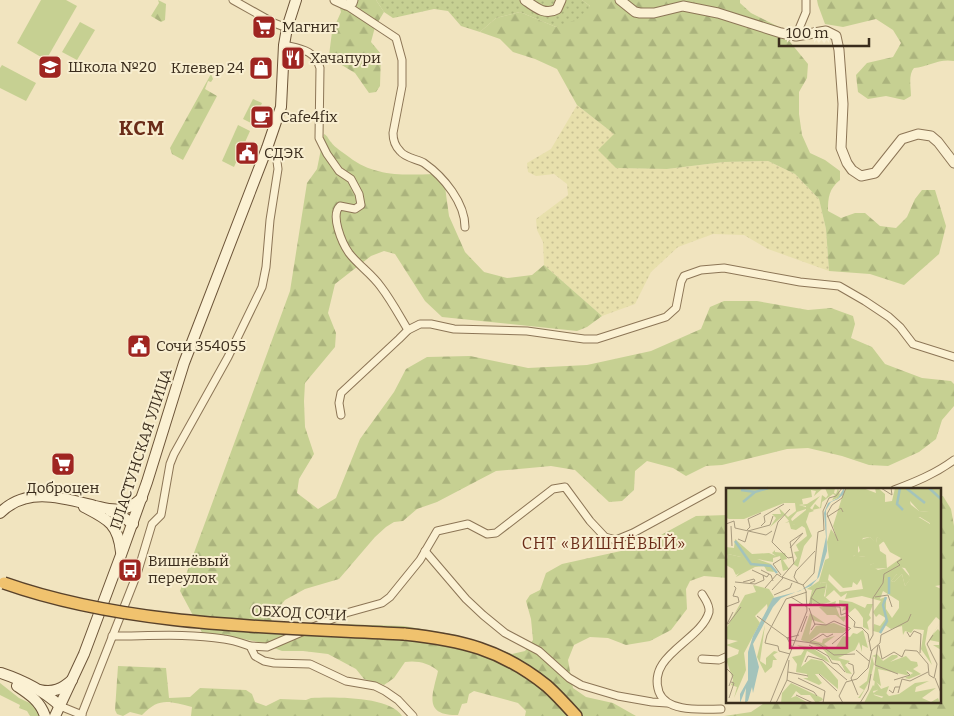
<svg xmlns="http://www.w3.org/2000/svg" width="954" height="716" font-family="Bitter,serif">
<defs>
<pattern id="farmland-dots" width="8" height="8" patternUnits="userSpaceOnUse" patternTransform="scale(1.25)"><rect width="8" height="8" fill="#e8e0ac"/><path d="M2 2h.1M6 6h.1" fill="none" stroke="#c8c093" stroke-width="1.8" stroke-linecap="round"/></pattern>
<pattern id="forest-firs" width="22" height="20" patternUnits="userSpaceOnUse" patternTransform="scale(1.25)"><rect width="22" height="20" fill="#c6d092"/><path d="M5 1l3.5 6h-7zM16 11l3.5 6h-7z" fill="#abb37d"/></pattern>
<pattern id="garden-dots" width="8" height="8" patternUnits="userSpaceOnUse" patternTransform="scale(1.25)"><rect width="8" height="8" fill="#c6d092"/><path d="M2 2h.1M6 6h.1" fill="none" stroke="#abb37d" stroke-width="1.8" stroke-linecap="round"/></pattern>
</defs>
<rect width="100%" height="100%" fill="#f1e4bf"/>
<!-- farmland -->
<path fill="url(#farmland-dots)" d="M 577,105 L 614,134 L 616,168 L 667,169 L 724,162 L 768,161 L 795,174 L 819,199 L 826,229 L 829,271 L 768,249 L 744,235 L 713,234 L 678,247 L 651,272 L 635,304 L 602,316 L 544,265 L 543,242 L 537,230 L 536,219 L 568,195 L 567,184 L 554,174 L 536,176 L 528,172 L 527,163 L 551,149 Z"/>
<!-- grass -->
<g fill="#c6d092">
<path d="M 41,0 L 66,0 L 77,6 L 46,60 L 17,43 Z"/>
<path d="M 80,22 L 95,30 L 77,60 L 62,52 Z"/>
<path d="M 2,65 L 36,83 L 26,101 L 0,88 L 0,68 Z"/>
<path d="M 253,99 L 262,103 L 253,124 L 243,119 Z"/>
<path d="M 238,125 L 250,131 L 234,167 L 222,161 Z"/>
<path d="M 0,683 L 19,698 L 36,706 L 40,716 L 30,716 L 27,711 L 19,708 L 20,705 L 0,695 Z"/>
</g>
<!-- forest -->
<g fill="url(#forest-firs)">
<path d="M 158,0 L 166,4 L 165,20 L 161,22 L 151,16 L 159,3 Z"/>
<path d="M 338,0 L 376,0 L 384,12 L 375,27 L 371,42 L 381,54 L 380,86 L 376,92 L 369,93 L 355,73 L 340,64 L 328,63 L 332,32 L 341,12 Z"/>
<path d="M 582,0 L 740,0 L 740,3 L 751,13 L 777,26 L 808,64 L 807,78 L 799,92 L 799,114 L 802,135 L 810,153 L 825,160 L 840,171 L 840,180 C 829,189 828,197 828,211 L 841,218 L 855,213 L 865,213 L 880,226 L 896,228 L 907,217 L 915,199 L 922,190 L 935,190 L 946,226 L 939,254 L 904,285 L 870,274 L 829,271 L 826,229 L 819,199 L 795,174 L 768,161 L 724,162 L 667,169 L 616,168 L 598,150 L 614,134 L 577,105 L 557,69 L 535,59 L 513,52 L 500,39 L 480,32 L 496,18 L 520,12 L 556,27 L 590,6 Z"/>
<path d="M 817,0 L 954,0 L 954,61 C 939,58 928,67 914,68 C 908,75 911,87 911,96 L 904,100 L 886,96 L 868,99 L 858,92 L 856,75 L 867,63 L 893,57 L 901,43 L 893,30 L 876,19 L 843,27 L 825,24 L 818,5 Z"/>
<path d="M 211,74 L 213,79 L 211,82 L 208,81 L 205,89 L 217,96 L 183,160 L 172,154 L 170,148 Z"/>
<path d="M 324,134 C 328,136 328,139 331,142 C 335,148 343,152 349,157 C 375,177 403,175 434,174 L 445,187 L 449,216 L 465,252 L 484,272 L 507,278 L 532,275 L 544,265 L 602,316 L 587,327 L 577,331 L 442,317 L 425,301 L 395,254 L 384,251 L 371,256 L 335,284 L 328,313 L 336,333 L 335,347 L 305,383 L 304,401 L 305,427 L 314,454 L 299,479 L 297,493 L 318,509 L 336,498 L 360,439 L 394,392 L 406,369 L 427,357 L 470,356 L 528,368 L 587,365 L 651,351 L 701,329 L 710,307 L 724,301 L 757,301 L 808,310 L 831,308 L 853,316 L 855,324 L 851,338 L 872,347 L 885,364 L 922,378 L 951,381 L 954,384 L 954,406 L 942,420 L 936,439 L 919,452 L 888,466 L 869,465 L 842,456 L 808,448 L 787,449 L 722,465 L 706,466 L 686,476 L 673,468 L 647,461 L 635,471 L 634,490 L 622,501 L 609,502 L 575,470 L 551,466 L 496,471 L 437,502 L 417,509 L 403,521 L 394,522 L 386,527 L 375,537 L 339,579 L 305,589 L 285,600 L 271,617 L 272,622 L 404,626 L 457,635 L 512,654 L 525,651 L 533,640 L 531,619 L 526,601 L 530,595 L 540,590 L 546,573 L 562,564 L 639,547 L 696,516 L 728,515 L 728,578 L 704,576 L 690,581 L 686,589 L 687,609 L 671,630 L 650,641 L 626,645 L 608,638 L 590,637 L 574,645 L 568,660 L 573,688 L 586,697 L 613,703 L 636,716 L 525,716 L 526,711 L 518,703 L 474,691 L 469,694 L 467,703 L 462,704 L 458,715 C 422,716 433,693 438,671 C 430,663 416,660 405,662 L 394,678 L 384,685 L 364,679 L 356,669 L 328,654 L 303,651 L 282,651 L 258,642 L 227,636 L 204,636 L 180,591 L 290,291 L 307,183 L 317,169 Z"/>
<path d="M 940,496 L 943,496 L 951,509 L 954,526 L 954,716 L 724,716 L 751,712 L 766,702 L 940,702 Z"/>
<path d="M 118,666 L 166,668 L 169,698 L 190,697 L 200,688 L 246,690 L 252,694 L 255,702 L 266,706 L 280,699 L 306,700 L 311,698 C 332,697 390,696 402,716 L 191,716 L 192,707 C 169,701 159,697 142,715 L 130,712 L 123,716 L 117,714 L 115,710 Z"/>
</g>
<!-- garden -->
<path fill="url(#garden-dots)" d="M 376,0 L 582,0 L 590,6 L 578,19 L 556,27 L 520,12 L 496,18 L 480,32 L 461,26 L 448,11 L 434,9 L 393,18 L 384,12 Z"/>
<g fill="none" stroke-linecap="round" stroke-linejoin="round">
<!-- minor casing -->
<g stroke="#8c7556" stroke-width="9">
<g id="minor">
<path d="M 233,0 L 274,23 L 287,28"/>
<path d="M 346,5 L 396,38 L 402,60 L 402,86 L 393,133 C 393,140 395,146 400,151 C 405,158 417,159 424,163 C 444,177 465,203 465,227"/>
<path d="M 796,36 L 806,12 L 806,0"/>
<path d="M 284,45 C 301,49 315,50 320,68 L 319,138 L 327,154 L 339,171 L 351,179 L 359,194 L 361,205 L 355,209 L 340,206 C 330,215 342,243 349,253 C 358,265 372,274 381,287 C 391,300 399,315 408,330"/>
<path d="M 341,415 L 339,403 L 341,393 L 399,339 L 408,330 L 420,324 L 431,324 L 454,329 L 527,331 L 584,339 L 597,339 L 666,317 L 676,308 L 681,282 L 684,276 L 701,270 L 724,268 L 800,282 L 839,286 L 865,301 L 889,317 L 900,327 L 913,344 L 954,357"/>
<path d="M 894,490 C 915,482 935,474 954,460"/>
<path d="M 425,551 L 466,599 L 483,615 L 505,633 L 539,651 L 569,678 L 581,685 L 618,696 L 652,702 L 667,703"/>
<path d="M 702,594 C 705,599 710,605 709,612 C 701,641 646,655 659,692 C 667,713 703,709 721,709"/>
<path d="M 112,636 C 149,636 187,633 224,639 C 233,640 241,643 250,646 L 255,656 L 264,661 L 274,663 L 310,664 L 346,681 L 375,686 L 385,691 L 398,700 L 413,716"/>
<path d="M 250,646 L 267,647 L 346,613 L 382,603 L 390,597 L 420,560 L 437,531 L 468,524 L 487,534 L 496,533 L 553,489 L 565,487 L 590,521 L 605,537 L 616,540 L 633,533 L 712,490"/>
<path d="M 702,659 L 719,660 L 728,656"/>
<path d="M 60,706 L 82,715"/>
<path d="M 81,716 L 137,574 L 152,524 L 161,515 L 170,464 L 174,454 L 228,357 L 262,287 L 266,267 L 270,220 L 278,169 L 276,154 L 267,148"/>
</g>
</g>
<!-- tertiary casing -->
<g stroke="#8c7556" stroke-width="11">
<g id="tertiary">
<path d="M 335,0 L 346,5 L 352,3 L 353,0"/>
<path d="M 525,0 C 535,7 545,16 557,9 L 561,0"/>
<path d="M 620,0 L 635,12 L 640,13 L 654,13 L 683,6 L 718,13 L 781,33 L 796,36 L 826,31 L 836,36 L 839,50 L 843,104 L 841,148 L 847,163 L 852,170 L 861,176 L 875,173 L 902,139 L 918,134 L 931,136 L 938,142 L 954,163"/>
</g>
</g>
<!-- secondary casing -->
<g stroke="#6d5539" stroke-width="12">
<g id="secondary">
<path d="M 84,507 C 107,519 118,523 121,552"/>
<path d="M 110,511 L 123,517 L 133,524"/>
<path d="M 0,513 C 27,486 63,498 95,506 C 104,508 112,511 122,509 C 130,508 136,503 142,498"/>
<path d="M 1,673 C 22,680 44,691 60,706"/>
<path d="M 17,686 C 29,694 40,701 45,716"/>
<path d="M 40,690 C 53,693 62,689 72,680"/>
<path d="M 55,716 L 84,654 L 121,555 L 147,482 L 184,363 L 267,148 L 281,107 L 284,45 L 287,28 L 296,0"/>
</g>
</g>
<!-- trunk casing -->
<g stroke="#59422b" stroke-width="14">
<path id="trunk" d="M 404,634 C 461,640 501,649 547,686 C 557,695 567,706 576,716"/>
</g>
<!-- minor -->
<use href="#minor" stroke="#fbf1d3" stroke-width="7"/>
<!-- tertiary -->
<use href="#tertiary" stroke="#fbf1d3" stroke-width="9"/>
<!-- secondary -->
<use href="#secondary" stroke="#fbf1d3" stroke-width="10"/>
<!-- trunk -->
<use href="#trunk" stroke="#f0c26e" stroke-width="11"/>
<!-- trunk-bridge casing -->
<g stroke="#59422b" stroke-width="14" stroke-linecap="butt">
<path id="trunk-bridge" d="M 4,583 C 129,627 273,627 404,634"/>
</g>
<!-- trunk-bridge -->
<use href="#trunk-bridge" stroke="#f0c26e" stroke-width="11"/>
</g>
<!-- icons -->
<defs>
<g id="supermarket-square" transform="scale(1.25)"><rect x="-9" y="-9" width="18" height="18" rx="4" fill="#9f2521" stroke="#f8eed0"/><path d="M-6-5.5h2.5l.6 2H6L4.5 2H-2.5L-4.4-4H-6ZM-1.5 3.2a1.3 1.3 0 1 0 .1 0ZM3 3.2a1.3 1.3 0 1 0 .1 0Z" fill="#fff"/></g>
<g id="restaurant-square" transform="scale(1.25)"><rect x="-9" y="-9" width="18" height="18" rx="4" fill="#9f2521" stroke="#f8eed0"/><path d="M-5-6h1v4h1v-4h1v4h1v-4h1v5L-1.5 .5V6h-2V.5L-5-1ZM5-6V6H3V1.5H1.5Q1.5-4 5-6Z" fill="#fff"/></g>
<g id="school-square" transform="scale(1.25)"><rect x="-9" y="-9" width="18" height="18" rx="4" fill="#9f2521" stroke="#f8eed0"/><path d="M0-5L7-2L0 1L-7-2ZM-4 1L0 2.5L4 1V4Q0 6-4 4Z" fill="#fff"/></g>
<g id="shop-square" transform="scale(1.25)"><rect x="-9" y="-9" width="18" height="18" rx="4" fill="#9f2521" stroke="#f8eed0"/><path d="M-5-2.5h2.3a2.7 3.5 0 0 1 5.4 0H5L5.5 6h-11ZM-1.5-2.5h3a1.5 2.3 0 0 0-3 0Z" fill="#fff"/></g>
<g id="cafe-square" transform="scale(1.25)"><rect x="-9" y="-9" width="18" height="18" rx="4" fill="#9f2521" stroke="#f8eed0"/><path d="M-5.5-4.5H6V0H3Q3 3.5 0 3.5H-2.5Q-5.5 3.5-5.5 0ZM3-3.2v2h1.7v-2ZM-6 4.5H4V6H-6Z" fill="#fff"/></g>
<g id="civic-square" transform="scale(1.25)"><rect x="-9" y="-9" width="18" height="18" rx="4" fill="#9f2521" stroke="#f8eed0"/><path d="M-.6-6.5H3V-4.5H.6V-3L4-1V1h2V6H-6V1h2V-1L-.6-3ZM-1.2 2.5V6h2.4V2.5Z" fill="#fff"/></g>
<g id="bus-square" transform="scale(1.25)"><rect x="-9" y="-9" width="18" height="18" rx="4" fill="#9f2521" stroke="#f8eed0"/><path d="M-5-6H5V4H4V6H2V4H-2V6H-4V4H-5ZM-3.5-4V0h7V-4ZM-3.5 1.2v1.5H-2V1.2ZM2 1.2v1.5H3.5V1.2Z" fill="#fff"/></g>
</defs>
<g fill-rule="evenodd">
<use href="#supermarket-square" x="264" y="27"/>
<use href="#restaurant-square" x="293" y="58"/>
<use href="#school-square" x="50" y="67"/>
<use href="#shop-square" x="261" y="68"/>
<use href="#cafe-square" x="262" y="117"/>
<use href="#civic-square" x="247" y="153"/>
<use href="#civic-square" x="139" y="346"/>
<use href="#supermarket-square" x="63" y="464"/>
<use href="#bus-square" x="130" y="570"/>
</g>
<g text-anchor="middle" stroke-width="4" stroke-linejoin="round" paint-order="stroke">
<!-- poi labels -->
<g font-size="15" fill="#3a2c1c" stroke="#f8eed0" text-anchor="start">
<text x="282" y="32">Магнит</text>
<text x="310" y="63">Хачапури</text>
<text x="68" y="72">Школа №20</text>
<text x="244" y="73" text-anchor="end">Клевер 24</text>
<text x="280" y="122">Cafe4fix</text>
<text x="264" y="158">СДЭК</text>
<text x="156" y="351">Сочи 354055</text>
<text x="63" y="493" text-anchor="middle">Доброцен</text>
<text x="148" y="566">Вишнёвый<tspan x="148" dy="17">переулок</tspan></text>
</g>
<!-- street labels -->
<g font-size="15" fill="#3a2c1c" stroke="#f8eed0">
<text transform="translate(141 449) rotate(-72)" y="5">ПЛАСТУНСКАЯ УЛИЦА</text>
<text transform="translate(299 613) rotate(3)" y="5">ОБХОД СОЧИ</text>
</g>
<!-- neighbourhood labels -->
<g font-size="16" letter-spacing="1" fill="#6a2c18" stroke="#f8eed0">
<text x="604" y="549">СНТ «ВИШНЁВЫЙ»</text>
</g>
<!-- district labels -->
<g font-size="20" font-weight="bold" letter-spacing="1" fill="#6a2c18" stroke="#f8eed0">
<text x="142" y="135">КСМ</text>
</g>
</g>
<!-- overview -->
<g transform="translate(726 488)">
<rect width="215" height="215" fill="#f1e4bf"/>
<path d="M 94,8 L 84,20 L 88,23 L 82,25 L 78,33 L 68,37 L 65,34 L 80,22 L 80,18 L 73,17 L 81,16 ZM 2,66 L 15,69 L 15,84 L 10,87 L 7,81 L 0,77 Z" fill="#c6d092"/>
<path d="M 0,0 L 97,0 L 88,8 L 90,3 L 85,2 L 86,9 L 76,11 L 77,16 L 73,17 L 83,20 L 71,24 L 65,31 L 68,37 L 73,32 L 78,33 L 77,31 L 82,24 L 83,25 L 80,34 L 86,48 L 78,58 L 72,79 L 67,76 L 71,70 L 68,64 L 73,63 L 70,57 L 81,48 L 79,40 L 76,38 L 70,42 L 65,41 L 63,34 L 59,35 L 63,33 L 58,27 L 44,39 L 50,30 L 46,26 L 55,26 L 53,20 L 62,29 L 70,23 L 69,15 L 58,15 L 18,31 L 3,31 L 0,30 ZM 99,0 L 109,0 L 108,5 L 110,6 L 112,0 L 114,7 L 118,0 L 112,10 L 106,12 L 109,7 L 107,6 L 96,14 L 95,20 L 86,22 L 89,16 L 94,20 L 96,7 L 100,10 L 102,7 ZM 119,0 L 137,0 L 150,5 L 149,0 L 152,0 L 159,6 L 159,14 L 166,13 L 169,0 L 215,0 L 215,97 L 209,98 L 215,101 L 215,133 L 207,146 L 212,141 L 215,145 L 215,166 L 215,162 L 207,157 L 213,157 L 213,154 L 203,152 L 215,133 L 210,129 L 202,139 L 199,156 L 206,177 L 195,161 L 198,142 L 188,141 L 185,145 L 179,143 L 177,147 L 176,138 L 165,141 L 159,137 L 155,145 L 147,143 L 148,136 L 154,138 L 160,130 L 153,126 L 150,129 L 147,124 L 155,113 L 136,108 L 119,111 L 121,105 L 115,109 L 108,102 L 99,110 L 101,95 L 95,94 L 85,118 L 83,115 L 86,102 L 81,101 L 93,93 L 99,72 L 103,70 L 101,54 L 105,41 L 110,48 L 107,38 ZM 184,13 L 193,23 L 203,24 L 204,36 L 186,25 ZM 144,49 L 150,56 L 151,49 L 158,54 L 164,64 L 175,70 L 161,80 L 152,82 L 144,77 L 149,75 L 140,68 L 131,69 L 127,68 L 132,67 L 132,59 L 137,50 ZM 171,79 L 179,80 L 183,86 L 184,91 L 179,98 L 176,86 L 168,94 L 165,93 L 171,86 ZM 103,86 L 117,100 L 126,99 L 127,94 L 131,97 L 135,91 L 137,101 L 114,104 L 102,92 ZM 157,103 L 173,113 L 173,120 L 166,130 L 160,121 L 160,109 L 154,111 ZM 9,51 L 26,66 L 43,65 L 50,68 L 46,65 L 49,62 L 49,64 L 59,65 L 61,71 L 57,72 L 63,81 L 57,83 L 54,68 L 47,70 L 47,74 L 31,71 L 45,76 L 48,84 L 41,83 L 38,78 L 29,79 L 10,89 L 15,82 L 15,69 L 2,66 L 0,72 L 0,59 L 8,60 ZM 27,97 L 43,101 L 48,109 L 42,123 L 41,116 L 29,128 L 34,135 L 18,165 L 20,182 L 8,210 L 11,199 L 5,197 L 7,192 L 0,171 L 12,166 L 13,162 L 0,157 L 12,153 L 0,151 L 0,141 L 19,107 L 30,104 ZM 113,112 L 126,114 L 139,120 L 141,116 L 147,116 L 143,127 L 145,130 L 141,134 L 143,142 L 137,139 L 137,130 L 132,123 L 129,120 L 123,125 L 122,121 L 116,123 L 118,119 L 113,117 ZM 110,113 L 109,117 L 114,129 L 120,128 L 118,134 L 110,127 L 101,127 L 93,119 ZM 84,125 L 100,136 L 86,132 L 83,147 L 90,138 L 108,135 L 122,141 L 117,145 L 94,145 L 85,152 L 96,155 L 97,151 L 109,148 L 98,156 L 105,161 L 110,159 L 117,148 L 124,149 L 127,145 L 131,146 L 137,142 L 142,160 L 136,157 L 136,164 L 133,154 L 129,162 L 112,170 L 124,173 L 119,177 L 126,186 L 120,185 L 114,173 L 106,172 L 96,160 L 75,152 ZM 39,137 L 34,173 L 40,177 L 40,170 L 48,163 L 52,164 L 47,167 L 51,172 L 47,172 L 46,179 L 39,185 L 31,169 ZM 71,157 L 85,159 L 100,169 L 104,175 L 81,163 L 75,179 L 85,171 L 96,173 L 112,192 L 112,201 L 94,186 L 89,186 L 96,195 L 93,197 L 77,190 L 82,190 L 81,186 L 70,184 L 71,176 L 66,169 L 75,167 L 78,162 ZM 151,166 L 157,173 L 166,167 L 171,167 L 172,169 L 164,174 L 180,168 L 185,173 L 191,174 L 192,178 L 187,181 L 195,186 L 183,191 L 179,190 L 187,185 L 180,182 L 183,186 L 180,187 L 152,181 L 155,198 L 147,192 L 150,175 L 149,169 L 146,168 L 148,176 L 144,192 L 134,210 L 132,210 L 138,202 L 133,199 L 141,193 L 146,168 ZM 203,193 L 190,199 L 189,204 L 210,200 L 196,210 L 205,214 L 212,210 L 214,215 L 138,215 L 147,197 L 152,202 L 147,203 L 148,207 L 156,210 L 160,205 L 163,208 L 173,206 L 189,195 ZM 65,195 L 96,210 L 97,212 L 90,215 L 84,207 L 75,207 L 70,203 L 65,210 L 70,208 L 82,215 L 55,215 L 56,205 Z" fill="#c6d092" fill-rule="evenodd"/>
<path d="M 180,13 L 193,23 L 203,24 L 209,35 L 207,37 L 194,29 L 187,29 L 180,20 ZM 144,49 L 150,55 L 151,49 L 158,53 L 153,57 L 154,63 L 160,67 L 161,80 L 145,81 L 144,77 L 148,75 L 139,68 L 126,70 L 134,63 L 131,53 ZM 172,75 L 185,90 L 179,98 L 176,86 L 168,94 L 165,93 L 171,86 L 168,81 ZM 95,94 L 101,95 L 98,108 L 105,114 L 88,118 L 85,113 ZM 149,192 L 155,201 L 163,198 L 159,209 L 146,206 L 152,202 L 148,199 Z" fill="#c6d092"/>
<path d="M 118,0 L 118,6 L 112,11 L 105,14 L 100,22 L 101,63 L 93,89 L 85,98 L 55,110 L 47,119 L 27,156 L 33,179 L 27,205 L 26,199 L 22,213 L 19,215 L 20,200 L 14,215 L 14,206 L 22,192 L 22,164 L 27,148 L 47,110 L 74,103 L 91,91 L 100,49 L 98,25 L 102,15 L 112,10 Z" fill="#a3c3bb"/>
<path fill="none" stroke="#a3c3bb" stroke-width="2.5" d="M 174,0 L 171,16 L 177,22M 180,0 L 199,15M 203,0 L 215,11M 15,2 L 29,4 L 42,0M 17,14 L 29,4M 9,53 L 25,76 L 45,78 L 51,85M 163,106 L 163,89M 154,145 L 161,133 L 157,117 L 160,109"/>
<path fill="none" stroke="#a89a7e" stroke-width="1" d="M 155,0 L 166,7 L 165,0M 64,21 L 52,34 L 46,54 L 62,70 L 67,69M 101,29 L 115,20 L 117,24M 0,36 L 8,33 L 9,40 L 40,47 L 46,43M 5,38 L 6,58M 35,38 L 39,34 L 38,28 L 58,16M 21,42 L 24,39 L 22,31 L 35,25M 22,43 L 44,37 L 47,28M 77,45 L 64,54 L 68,75 L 56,89 L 77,97M 12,51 L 19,54 L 22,44M 112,53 L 101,26 L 106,17 L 116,10 L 120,0M 64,60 L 77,45M 26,82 L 41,89 L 43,86M 35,82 L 45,87 L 47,93M 55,87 L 47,76 L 55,71M 9,94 L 29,96 L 38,92 L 37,87M 17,94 L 28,91 L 29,93 L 24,95M 72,95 L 68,89 L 70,83 L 89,63M 39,100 L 51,86 L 57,90M 46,102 L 57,90M 80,103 L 77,97 L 88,85 L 92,44 L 98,42 L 97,23 L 103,10 L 110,8 L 116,0M 48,107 L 64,100 L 66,95M 65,109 L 81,119M 149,109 L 162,107 L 166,119M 85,110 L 90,101 L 99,99M 147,110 L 157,95 L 158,86 L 174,77 L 171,74 L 176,71M 83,115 L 85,117 L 85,110 L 97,118 L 114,119 L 115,127 L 120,125 L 129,134 L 128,139 L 136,140 L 142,146 L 145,163M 0,119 L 13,114 L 12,109 L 7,108 L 10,100 L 8,98M 83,120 L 89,137M 31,128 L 64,152 L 93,156 L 108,167 L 129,166M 2,136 L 15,119M 0,138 L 7,124M 85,142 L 89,136 L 100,137 L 108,133 L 124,140M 75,144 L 81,128M 181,144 L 184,149 L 188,143 L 195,146 L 194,165M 207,147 L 201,156 L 211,176 L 208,190M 84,154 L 97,146 L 101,149 L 107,146M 143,154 L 147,147 L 147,110M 106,156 L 125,140M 83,157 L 102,168 L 106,175M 152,157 L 149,177 L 172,186M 153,157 L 156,171 L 168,164 L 176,169 L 179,162 L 191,163 L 202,176 L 203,187 L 208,190M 67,161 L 61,150 L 73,147M 130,162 L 143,173M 145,163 L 154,155 L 155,147 L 182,133 L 185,126M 64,166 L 53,163 L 52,158 L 39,155 L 41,147 L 60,111 L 81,104M 79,174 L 82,168 L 97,172 L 121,192M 106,175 L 112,176 L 119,184M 122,175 L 127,177 L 128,185 L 125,190 L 132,207M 0,180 L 7,187 L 3,198M 62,184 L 82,188M 93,186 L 111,203M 72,190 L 99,203 L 97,215M 209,190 L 215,205M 131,191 L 142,180 L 146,162M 61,192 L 88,204 L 91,208M 168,192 L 184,187 L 181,184M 163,202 L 167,205 L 169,199 L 174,199M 172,205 L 176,191 L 184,193 L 202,184M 70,207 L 87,215M 3,210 L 8,195 L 5,194M 44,215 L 81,123 L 80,103M 50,215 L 61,192 L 63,172M 117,215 L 113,208 L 120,194 L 131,191M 134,215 L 142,202 L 145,186"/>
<path fill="#c2185b" fill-opacity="0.15" stroke="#c2185b" stroke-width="2.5" d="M 64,117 L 121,117 L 121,160 L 64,160 Z"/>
<rect width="215" height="215" fill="none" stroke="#3a2c1c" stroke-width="2.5"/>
</g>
<!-- scale -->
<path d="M779 38v8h90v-8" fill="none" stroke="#3a2c1c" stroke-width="2.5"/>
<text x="786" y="38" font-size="15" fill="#3a2c1c" stroke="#f8eed0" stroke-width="4" paint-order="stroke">100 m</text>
</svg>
